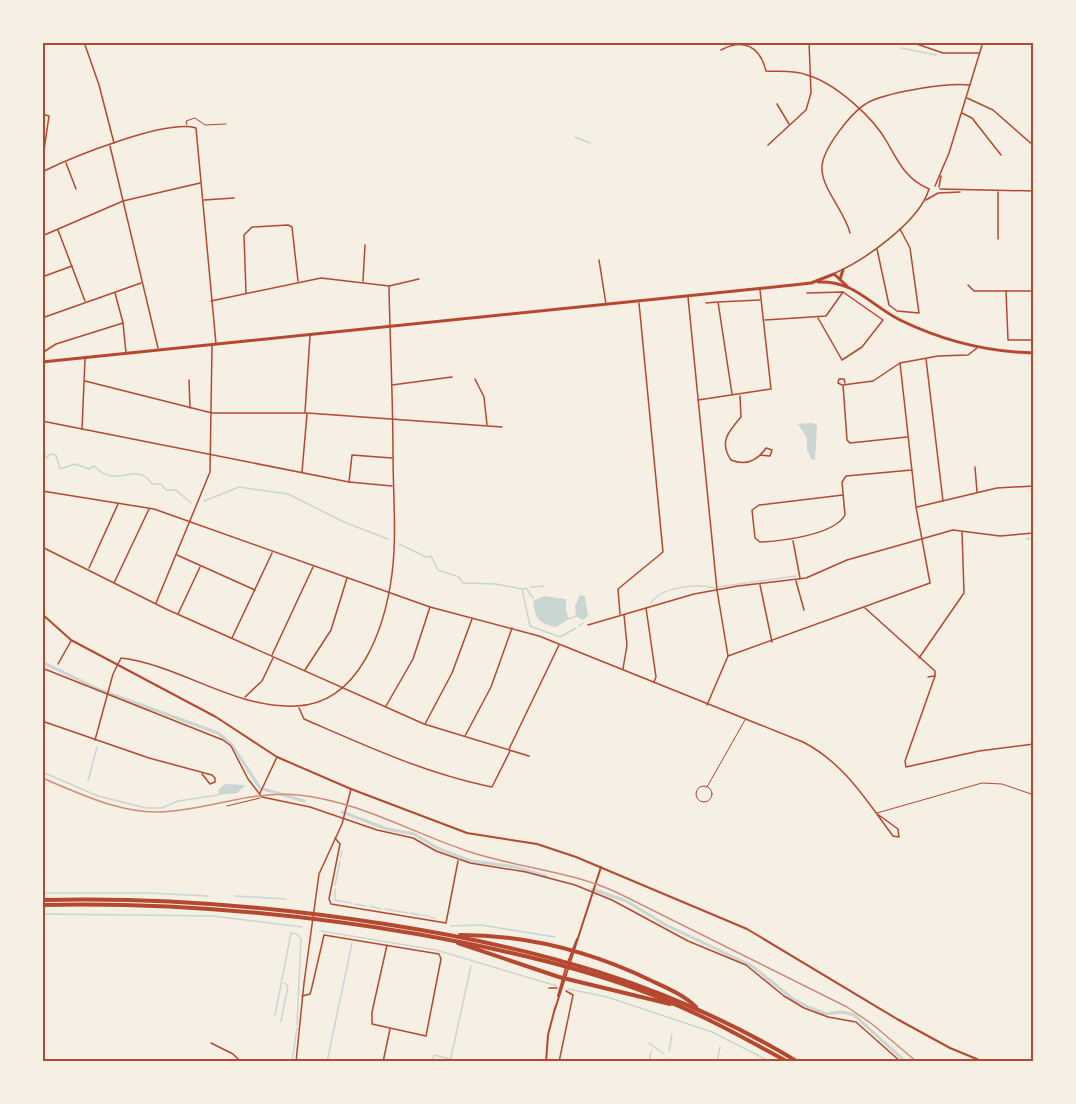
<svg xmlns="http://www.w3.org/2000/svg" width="1076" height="1104" font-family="Roboto,sans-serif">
<rect width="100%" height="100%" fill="#f6efe4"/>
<!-- water -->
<g fill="#c9d6d2">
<path d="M 812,423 L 817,425 L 815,460 L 811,459 L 807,450 L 807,438 L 798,424 Z"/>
<path d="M 580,595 L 585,596 L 588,616 L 583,620 L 576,616 L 575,606 Z"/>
<path d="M 544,596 L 566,599 L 566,610 L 569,619 L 556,627 C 538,624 535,617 533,601 Z"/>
<path d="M 225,784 L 244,785 L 245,786 L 237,793 L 218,795 L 219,789 Z"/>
</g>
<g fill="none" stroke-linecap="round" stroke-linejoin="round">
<!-- stream -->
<g stroke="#c9d6d2" stroke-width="1.5">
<path d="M 901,48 L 936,55"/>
<path d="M 575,137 L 590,143"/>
<path d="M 42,451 L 47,458 L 50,454 L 56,455 L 60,469 L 75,464 L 89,469 L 94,466 C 118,491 135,459 152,484 L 161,484 L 166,490 L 176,490 L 191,503"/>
<path d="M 204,501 L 239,487 L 288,494 L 344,522 L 388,539"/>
<path d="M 1026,539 L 1034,538"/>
<path d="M 399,544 L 426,557 L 431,556 L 438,570 L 459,577 L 463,583 L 496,584 L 522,589 L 530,626 L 560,637 L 576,628"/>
<path d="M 531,587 L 544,586"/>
<path d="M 717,587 L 796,576"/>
<path d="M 522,589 L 526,588 L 533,598"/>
<path d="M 651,603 C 662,586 697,584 715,588"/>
<path d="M 569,619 L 576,616"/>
<path d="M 579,626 L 583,623"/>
<path d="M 42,772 L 98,796 L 146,808 L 162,808 L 178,801 L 218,795"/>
<path d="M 88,781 L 97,747"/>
<path d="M 341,857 L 342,851"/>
<path d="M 335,885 L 340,862"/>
<path d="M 335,889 L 335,899"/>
<path d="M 42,893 L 149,893 L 208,896"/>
<path d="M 235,896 L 286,899"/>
<path d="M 334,900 L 351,903"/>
<path d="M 354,904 L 366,906"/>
<path d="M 370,906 L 381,909"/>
<path d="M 385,909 L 408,913"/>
<path d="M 411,913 L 420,915"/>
<path d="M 42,914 L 213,916 L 302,927"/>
<path d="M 423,915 L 428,916"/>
<path d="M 431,917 L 435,919"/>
<path d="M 451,926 L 481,925 L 555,937"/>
<path d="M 321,931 L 436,950 L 557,986"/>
<path d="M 568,989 L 607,997 L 712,1032 L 771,1062"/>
<path d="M 275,1015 L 291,933 L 297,934 L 301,939 L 297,1025"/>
<path d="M 281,1021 L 288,986 L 284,983"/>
<path d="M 649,1043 L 664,1054"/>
<path d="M 669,1051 L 672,1034"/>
<path d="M 292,1062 L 297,1028"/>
<path d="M 327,1062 L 352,943"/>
<path d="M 432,1062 L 434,1055 L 450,1059"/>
<path d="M 450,1062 L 471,966"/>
<path d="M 649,1062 L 651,1051"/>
<path d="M 667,1062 L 667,1059 L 672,1062"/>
<path d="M 717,1062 L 720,1047"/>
</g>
<!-- canal -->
<g stroke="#c9d6d2" stroke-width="3">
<path d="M 42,662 L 100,690 L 218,733 L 232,745 L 260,788 L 304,801"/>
<path d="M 342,812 L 387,829 L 414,834 L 437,848 L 471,861 L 515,867 L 546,876"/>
<path d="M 592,889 L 626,901 L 666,925 L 752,966 L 793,999 L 808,1007 L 826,1014 L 842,1012 L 854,1015 L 906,1062"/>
</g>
<!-- service -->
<g stroke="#b5482f" stroke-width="1">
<path d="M 187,125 L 186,121 L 195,118 L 205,125 L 226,124"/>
<circle cx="704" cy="794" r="8"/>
<path d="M 707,787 L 745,720"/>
<path d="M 227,806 L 260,798"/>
<path d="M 877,813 L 982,783 L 1002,784 L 1034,795"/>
</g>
<!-- minor -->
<g stroke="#b5482f" stroke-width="1.5">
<path d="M 84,42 L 99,85 L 114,143"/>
<path d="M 911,42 L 943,53 L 979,53"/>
<path d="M 721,50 C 743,38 760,46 766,71 C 779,72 795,70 807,75 C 835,83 873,117 887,142 C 899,163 906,179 929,189"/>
<path d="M 1034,86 L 1034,97"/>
<path d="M 967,98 L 993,110 L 1034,146"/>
<path d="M 777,104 L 789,124"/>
<path d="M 962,113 L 972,118 L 1001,155"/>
<path d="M 42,114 L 49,116 L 42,164 L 44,170"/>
<path d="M 768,145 L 806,110 L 811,93 L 809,42"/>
<path d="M 110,146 L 158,348"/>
<path d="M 66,163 L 76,189"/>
<path d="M 42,172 C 72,157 166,119 196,128 L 216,344"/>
<path d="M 935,186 L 949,153 L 983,42"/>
<path d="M 939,187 L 941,176"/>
<path d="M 940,189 L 1034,191"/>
<path d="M 998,192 L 998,239"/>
<path d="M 204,200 L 234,198"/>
<path d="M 926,200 L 938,193 L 960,192"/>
<path d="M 58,230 L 85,301"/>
<path d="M 850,233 C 845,212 823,190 822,170 C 820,151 853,109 871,101 C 892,92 947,82 970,85"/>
<path d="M 42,236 L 123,201 L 200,183"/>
<path d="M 877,249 L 889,305 L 897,311 L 919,313 L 910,248 L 900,229"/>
<path d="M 599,260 L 606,304"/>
<path d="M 835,273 C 865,260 920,221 929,189"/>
<path d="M 42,277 L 72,266"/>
<path d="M 363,281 L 365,245"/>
<path d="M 968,285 L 974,291 L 1006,291"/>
<path d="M 1034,291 L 1006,291 L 1008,340 L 1034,340"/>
<path d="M 115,293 L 123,323 L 126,353"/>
<path d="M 246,293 L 244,235 L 252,227 L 288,225 L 292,227 L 298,281"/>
<path d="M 807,293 L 843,292 L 883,320 L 862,347 L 842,360 L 818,318"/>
<path d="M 688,297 L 717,590 L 728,656 L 707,705"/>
<path d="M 211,301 L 321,278 L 389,286 L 419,279"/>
<path d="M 706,303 L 717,302"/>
<path d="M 42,318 L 141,283"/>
<path d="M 765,320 L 826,316 L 843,292"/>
<path d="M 42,353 L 56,344 L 123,323"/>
<path d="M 926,359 L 943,501"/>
<path d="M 475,379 L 484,397 L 487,425"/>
<path d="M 189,380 L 190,408"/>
<path d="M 85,381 L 212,413 L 307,413 L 502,427"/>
<path d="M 392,385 L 452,377"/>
<path d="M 842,385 L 838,383 L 839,379 L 844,379 L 845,383"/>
<path d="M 732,394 L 718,302 L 760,300"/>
<path d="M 740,396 L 741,417 C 728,432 719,442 731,460 C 746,466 757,461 766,448 L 772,450 L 770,456 L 760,455"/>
<path d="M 698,400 L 771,389 L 760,290"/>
<path d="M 305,412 L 310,336"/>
<path d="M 42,421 L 349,482 L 392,486"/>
<path d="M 82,429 L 85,359"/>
<path d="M 907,437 L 850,443 L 847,440 L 843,385 L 873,381 L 900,363 L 938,356 L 968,355 L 977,348"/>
<path d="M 975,467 L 977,492"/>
<path d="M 302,472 L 307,414"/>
<path d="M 349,482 L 352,455 L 392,458"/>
<path d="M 42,491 L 154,509 L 430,607 L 539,636 L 803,742 C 844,763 866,800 893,836 L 899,837 L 898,829 L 876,813"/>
<path d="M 843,495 L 759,505 L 752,510 L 755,538 L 760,542 C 782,541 834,535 845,515 L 842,482 L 846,476 L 912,470"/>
<path d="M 917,507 L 997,488 L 1034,486"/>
<path d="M 793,541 L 800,578"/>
<path d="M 42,547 L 166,609 L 424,724 L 529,756"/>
<path d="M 177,555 L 255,590"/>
<path d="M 89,568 L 118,504"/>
<path d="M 796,581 L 804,610"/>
<path d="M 114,583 L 149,509"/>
<path d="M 760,585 L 772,642"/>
<path d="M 156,603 L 210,472 L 212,346"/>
<path d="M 646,608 L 656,677 L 654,682"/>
<path d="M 865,608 L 935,671 L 935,676"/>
<path d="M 178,614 L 200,567"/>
<path d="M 620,614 L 618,589 L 663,552 L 639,303"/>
<path d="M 588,625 L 694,594 L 738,586 L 806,578 L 847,560 L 953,530 L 1000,536 L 1034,533"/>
<path d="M 232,638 L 272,553"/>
<path d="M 272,655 L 313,567"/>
<path d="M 728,656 L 930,583 L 916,507 L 900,363"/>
<path d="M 919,658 L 964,593 L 962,532"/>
<path d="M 58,664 L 71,641"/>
<path d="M 42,668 L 223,740 L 231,746 L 248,779 L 262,797 L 310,807 L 377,830 L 413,838 L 436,851 L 470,863 L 526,872 L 575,885 L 612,900 L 688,941 L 746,965 L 784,996 L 804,1008 L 828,1017 L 856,1022 L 901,1062"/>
<path d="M 623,669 L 627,645 L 624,615"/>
<path d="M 305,670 L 331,630 L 347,578"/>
<path d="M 935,676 L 905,761 L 906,767 L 979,751 L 1034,744"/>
<path d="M 928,677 L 934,676"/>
<path d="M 245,697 L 262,681 L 273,658"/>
<path d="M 386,706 L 413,659 L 430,607"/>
<path d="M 299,708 L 304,719 C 364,745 422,772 487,786 L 492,787 L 510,751"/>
<path d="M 42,721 L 149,758 L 212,775 L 215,778 L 215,782 L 210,784 L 202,774"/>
<path d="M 425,724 L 452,673 L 472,619"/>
<path d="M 465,736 L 491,687 L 512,628"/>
<path d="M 95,740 L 113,674 L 121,658 C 180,665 234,709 296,706 C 360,704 385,627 392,574 C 397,535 393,494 393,455 C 393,399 390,343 389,286"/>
<path d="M 509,749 L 559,645"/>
<path d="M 260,793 L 277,757"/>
<path d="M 335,838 L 340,844 L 329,899 L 331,904 L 446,923 L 458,861"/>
<path d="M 549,988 L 557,988"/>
<path d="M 302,996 L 310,994 L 311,991 L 324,935 L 439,954 L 441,959 L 426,1036 L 372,1024 L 372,1012 L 387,945"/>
<path d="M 211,1043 L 233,1054 L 241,1062"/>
<path d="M 296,1062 L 304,983 L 319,874 L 342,824 L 351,789"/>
<path d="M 383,1062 L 390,1029"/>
<path d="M 559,1062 L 573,995 L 566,991"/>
</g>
<!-- secondary -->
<g stroke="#b5482f" stroke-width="2">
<path d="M 42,614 L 71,640 L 216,717 L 277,757 L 351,789 L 467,833 L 537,844 L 576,857 L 747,929 L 897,1019 L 950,1048 L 984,1062"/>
<path d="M 568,962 L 577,939"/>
<path d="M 558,996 L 566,967"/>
<path d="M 555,1009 L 601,867"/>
<path d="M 546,1062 L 548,1035 L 555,1008"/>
</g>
<!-- primary -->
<g stroke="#b5482f" stroke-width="3">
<path d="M 840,279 L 843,270"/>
<path d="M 818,282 C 854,280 870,305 900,320 C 941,340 988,352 1034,353"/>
<path d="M 42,362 L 793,285 L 811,283 L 834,274 L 847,286"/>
</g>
<!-- motorway -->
<g stroke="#b5482f" stroke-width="4">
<path d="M 42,900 C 157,897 271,906 385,924 C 533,947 668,983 798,1062"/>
<path d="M 42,905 C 168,902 293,913 417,934 C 491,947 566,963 637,989 C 690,1008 739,1035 788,1062"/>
<path d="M 460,935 C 527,935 592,952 652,981 C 667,988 684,995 696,1007"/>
<path d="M 458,943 L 559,977 L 670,1004"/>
</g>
<!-- rail -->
<path stroke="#cf8b77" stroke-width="1.5" d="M 42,778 C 79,793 118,813 159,812 C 206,811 251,790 298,795 C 359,801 412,833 470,852 C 519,868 571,871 618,893 L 847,1007 L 872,1024 L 917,1062"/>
</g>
<!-- border -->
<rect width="1076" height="1104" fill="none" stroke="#f6efe4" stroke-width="87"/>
<rect x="44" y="44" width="988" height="1016" fill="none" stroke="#b5482f" stroke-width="2"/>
</svg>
